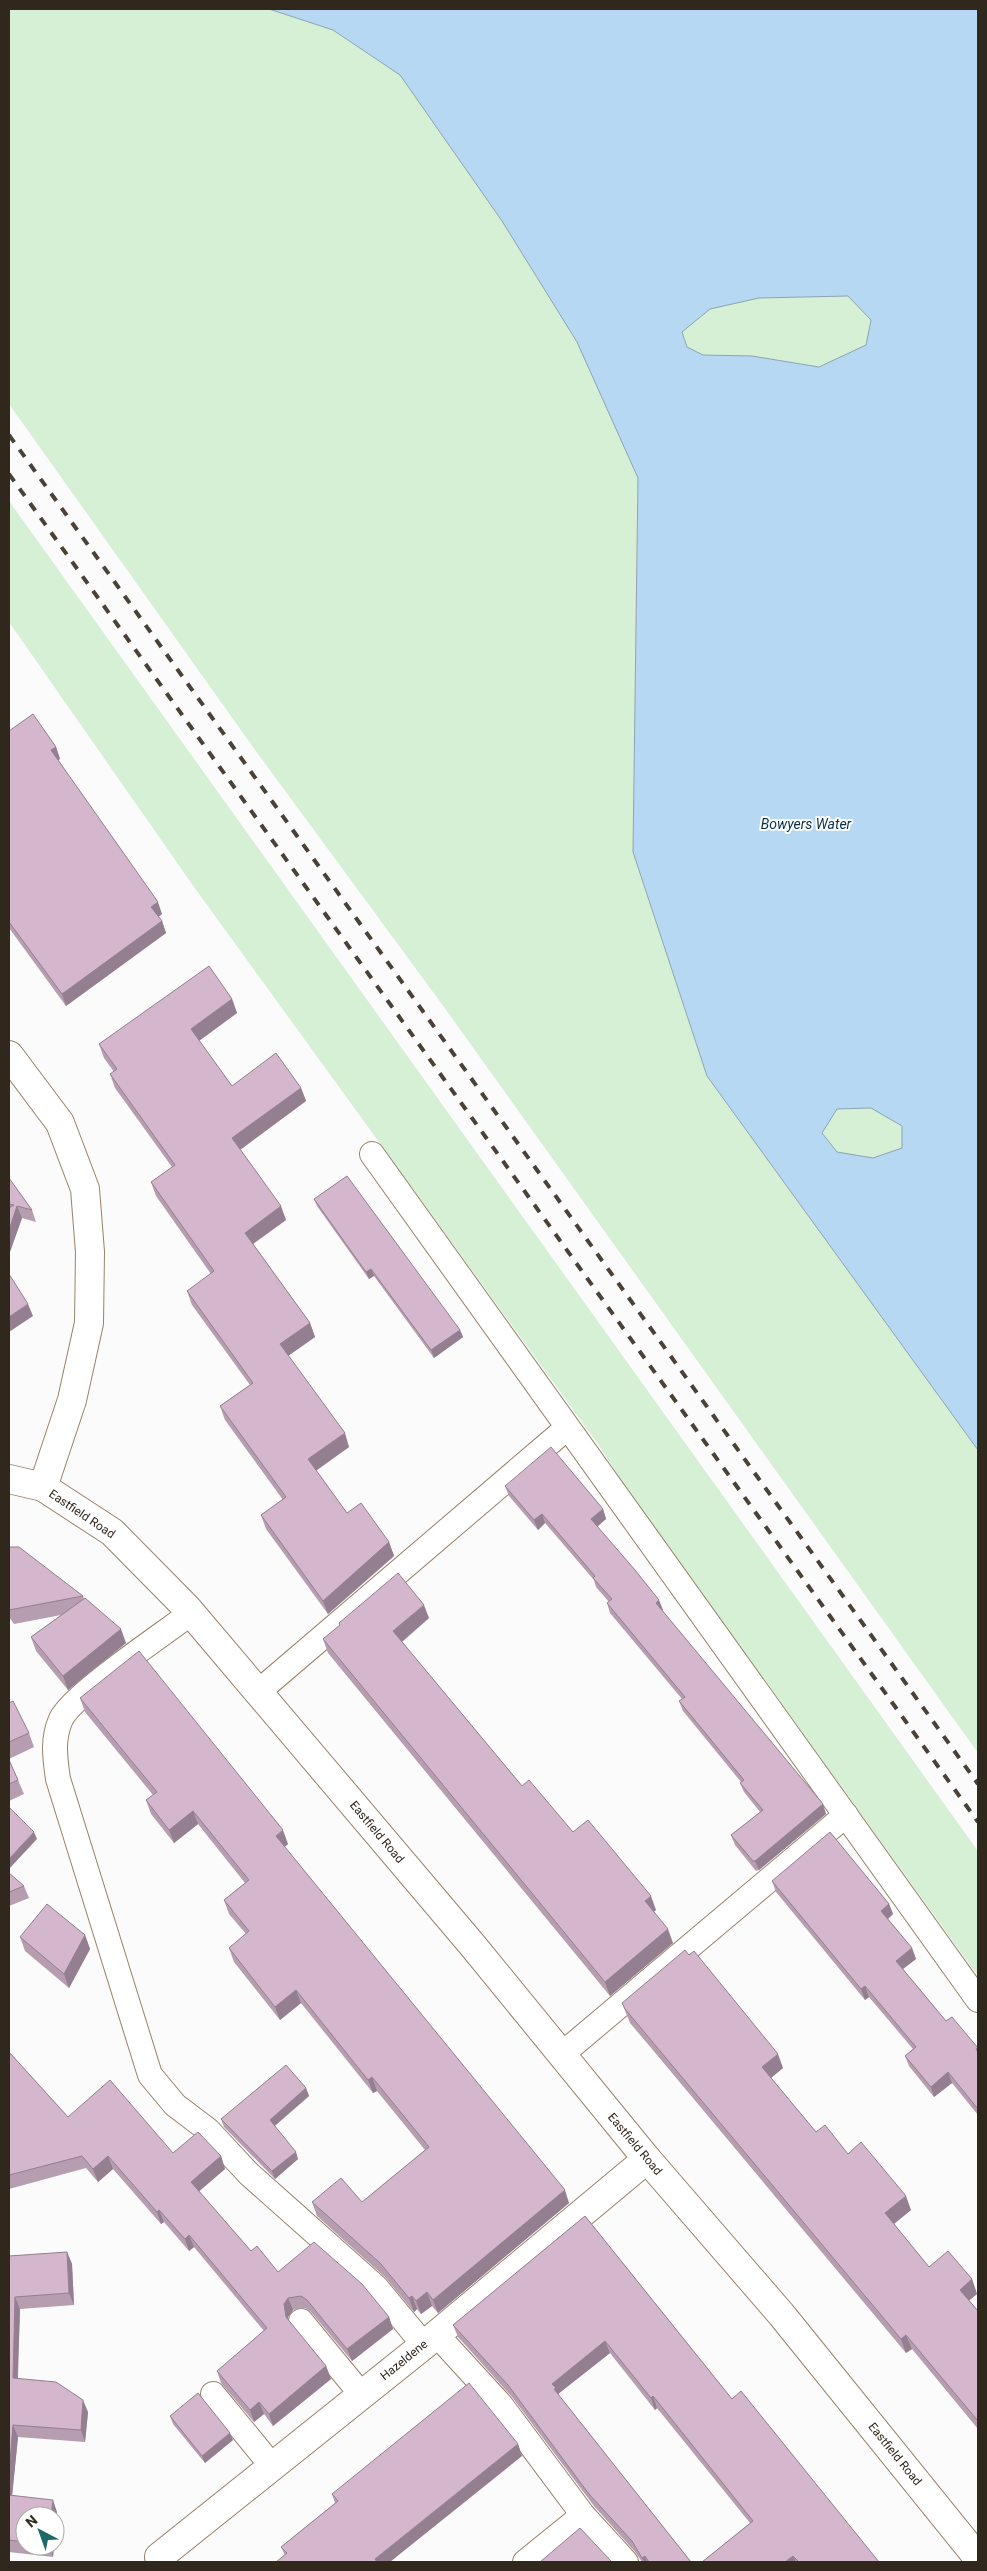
<svg xmlns="http://www.w3.org/2000/svg" width="987" height="2571" font-family="Roboto,sans-serif">
<rect width="100%" height="100%" fill="#fbfbfb"/>
<!-- green -->
<g fill="#d5f0d4">
<path d="M 9,9 L 978,9 L 978,1753 L 444,1007 L 258,754 L 9,404 Z"/>
<path d="M 9,501 L 978,1851 L 978,1976 L 626,1488 L 598,1444 L 194,887 L 9,622 Z"/>
</g>
<!-- water -->
<path fill="#b7d8f2" stroke="#8ea3b2" fill-rule="evenodd" d="M 269,9 L 978,9 L 978,1450 L 707,1076 L 633,852 L 638,478 L 577,342 L 502,221 L 400,75 L 333,30 ZM 848,296 L 871,320 L 866,345 L 819,367 L 752,356 L 703,355 L 687,347 L 682,332 L 710,309 L 759,298 ZM 871,1108 L 902,1126 L 902,1148 L 873,1158 L 837,1152 L 822,1133 L 837,1109 Z"/>
<g fill="none" stroke-linecap="round" stroke-linejoin="round">
<!-- service casing -->
<g stroke="#988268" stroke-width="26">
<g id="service">
<path d="M 372,1154 L 978,2000"/>
<path d="M 191,1613 C 164,1634 74,1693 61,1719 C 52,1739 55,1758 58,1779 L 150,2075 L 175,2105 L 208,2130 L 249,2174 L 376,2287 L 424,2345"/>
<path d="M 258,1692 L 567,1428"/>
<path d="M 561,2055 L 846,1815"/>
<path d="M 301,2321 L 361,2394"/>
<path d="M 436,2334 L 501,2405 L 583,2515 L 626,2562"/>
<path d="M 213,2394 L 272,2466"/>
<path d="M 525,2562 L 583,2515"/>
</g>
</g>
<!-- minor casing -->
<g stroke="#988268" stroke-width="30">
<g id="minor">
<path d="M 9,1055 L 60,1123 L 85,1189 L 90,1252 L 89,1323 L 72,1400 L 43,1487"/>
<path d="M 9,1479 L 43,1487 L 112,1532 L 187,1608 L 474,1947 L 647,2159 L 781,2314 L 978,2558"/>
<path d="M 159,2557 L 424,2345 L 647,2159"/>
</g>
</g>
<!-- service -->
<use href="#service" stroke="#fff" stroke-width="24"/>
<!-- minor -->
<use href="#minor" stroke="#fff" stroke-width="28"/>
<!-- rail -->
<g stroke="#494239" stroke-width="4" stroke-dasharray="9 9" stroke-linecap="butt">
<path d="M 9,435 L 978,1784"/>
<path d="M 9,474 L 978,1822"/>
</g>
</g>
<!-- wall -->
<g fill="#b69db0">
<path d="M 9,731 L 56,747 L 60,759 L 58,760 L 162,914 L 158,917 L 162,921 L 166,933 L 66,1006 L 9,928 Z"/>
<path d="M 232,999 L 237,1013 L 199,1041 L 232,1086 L 301,1088 L 306,1101 L 240,1150 L 286,1220 L 253,1244 L 310,1323 L 315,1337 L 288,1356 L 349,1447 L 316,1470 L 347,1513 L 389,1542 L 394,1556 L 328,1614 L 266,1529 L 261,1515 L 283,1500 L 225,1420 L 220,1406 L 250,1385 L 192,1305 L 187,1291 L 211,1274 L 156,1196 L 151,1182 L 172,1167 L 115,1088 L 110,1074 L 114,1072 L 104,1058 L 99,1044 Z"/>
<path d="M 9,1178 L 32,1210 L 36,1222 L 22,1218 L 9,1254 Z"/>
<path d="M 314,1199 L 460,1330 L 463,1337 L 434,1358 L 374,1276 L 369,1279 L 317,1206 Z"/>
<path d="M 505,1486 L 603,1509 L 606,1519 L 597,1527 L 663,1610 L 662,1610 L 826,1814 L 759,1870 L 756,1871 L 735,1845 L 731,1835 L 760,1812 L 744,1792 L 740,1783 L 741,1782 L 683,1711 L 679,1701 L 682,1699 L 610,1613 L 607,1603 L 609,1602 L 596,1587 L 594,1580 L 545,1523 L 538,1530 L 509,1496 Z"/>
<path d="M 9,1547 L 83,1596 L 84,1599 L 126,1643 L 68,1690 L 36,1651 L 31,1637 L 61,1615 L 14,1624 L 9,1617 Z"/>
<path d="M 429,1618 L 402,1642 L 522,1786 L 573,1832 L 656,1910 L 653,1912 L 673,1943 L 610,1996 L 328,1653 L 323,1639 L 340,1625 L 339,1623 Z"/>
<path d="M 80,1698 L 288,1844 L 284,1847 L 569,2203 L 438,2313 L 432,2306 L 421,2314 L 417,2309 L 414,2312 L 385,2277 L 317,2216 L 312,2202 L 362,2202 L 425,2150 L 377,2091 L 373,2093 L 301,2003 L 280,2020 L 234,1962 L 229,1948 L 246,1934 L 229,1914 L 224,1900 L 245,1883 L 198,1824 L 174,1843 L 151,1814 L 146,1800 L 153,1795 L 85,1712 Z"/>
<path d="M 9,1703 L 29,1733 L 34,1747 L 9,1759 Z"/>
<path d="M 9,1760 L 18,1780 L 24,1794 L 9,1801 Z"/>
<path d="M 9,1873 L 24,1886 L 29,1898 L 9,1906 Z"/>
<path d="M 772,1881 L 889,1904 L 893,1914 L 888,1919 L 912,1948 L 916,1959 L 903,1969 L 946,2021 L 978,2048 L 978,2115 L 952,2083 L 934,2097 L 909,2066 L 905,2056 L 913,2049 L 869,1997 L 865,2000 L 776,1892 Z"/>
<path d="M 85,1935 L 90,1949 L 69,1988 L 25,1951 L 20,1937 Z"/>
<path d="M 622,2003 L 783,2068 L 771,2078 L 816,2132 L 848,2154 L 911,2210 L 894,2224 L 929,2267 L 972,2279 L 977,2294 L 969,2300 L 978,2311 L 978,2429 L 912,2349 L 906,2353 L 652,2049 L 630,2023 Z"/>
<path d="M 9,2052 L 68,2117 L 173,2153 L 221,2156 L 225,2169 L 199,2191 L 251,2251 L 278,2272 L 389,2317 L 393,2329 L 352,2361 L 311,2312 L 305,2308 L 293,2310 L 288,2317 L 289,2321 L 326,2366 L 331,2379 L 273,2426 L 264,2414 L 254,2422 L 221,2383 L 217,2371 L 264,2331 L 194,2247 L 189,2251 L 164,2222 L 161,2224 L 113,2169 L 98,2182 L 86,2168 L 9,2189 Z"/>
<path d="M 306,2088 L 309,2096 L 275,2126 L 298,2159 L 275,2179 L 224,2127 L 221,2119 Z"/>
<path d="M 585,2216 L 732,2399 L 879,2562 L 702,2562 L 750,2523 L 657,2408 L 655,2410 L 610,2353 L 558,2394 L 691,2562 L 642,2562 L 636,2553 L 594,2506 L 512,2397 L 458,2337 L 453,2325 Z"/>
<path d="M 9,2251 L 10,2256 L 67,2252 L 72,2264 L 74,2305 L 20,2309 L 18,2379 L 88,2412 L 85,2442 L 18,2437 L 12,2495 L 57,2512 L 25,2516 L 25,2546 L 54,2546 L 53,2557 L 9,2552 Z"/>
<path d="M 170,2416 L 233,2440 L 205,2463 L 173,2424 Z"/>
<path d="M 518,2444 L 522,2456 L 285,2555 L 281,2547 L 335,2503 L 332,2494 Z"/>
</g>
<!-- shaded-wall -->
<g fill="#947f90">
<path d="M 56,747 L 60,759 L 55,762 L 51,750 Z"/>
<path d="M 158,902 L 162,914 L 156,919 L 151,907 Z"/>
<path d="M 162,921 L 166,933 L 66,1006 L 62,994 Z"/>
<path d="M 232,999 L 237,1013 L 196,1043 L 191,1029 Z"/>
<path d="M 301,1088 L 306,1101 L 237,1152 L 232,1138 Z"/>
<path d="M 17,1206 L 22,1218 L 9,1255 L 9,1230 Z"/>
<path d="M 281,1206 L 286,1220 L 250,1246 L 245,1233 Z"/>
<path d="M 371,1269 L 374,1276 L 369,1279 L 366,1272 Z"/>
<path d="M 28,1304 L 33,1316 L 9,1332 L 9,1317 Z"/>
<path d="M 310,1323 L 315,1337 L 285,1358 L 280,1344 Z"/>
<path d="M 460,1330 L 463,1337 L 434,1358 L 431,1350 Z"/>
<path d="M 345,1433 L 349,1447 L 313,1473 L 308,1459 Z"/>
<path d="M 603,1509 L 606,1519 L 594,1529 L 591,1519 Z"/>
<path d="M 542,1514 L 545,1523 L 538,1530 L 534,1520 Z"/>
<path d="M 389,1542 L 394,1556 L 328,1614 L 323,1601 Z"/>
<path d="M 659,1600 L 663,1610 L 660,1613 L 656,1603 Z"/>
<path d="M 424,1605 L 429,1618 L 398,1645 L 393,1631 Z"/>
<path d="M 121,1629 L 126,1643 L 68,1690 L 63,1676 Z"/>
<path d="M 823,1804 L 826,1814 L 759,1870 L 755,1861 Z"/>
<path d="M 193,1811 L 198,1824 L 174,1843 L 169,1830 Z"/>
<path d="M 283,1830 L 288,1844 L 281,1850 L 276,1836 Z"/>
<path d="M 34,1832 L 37,1839 L 9,1869 L 9,1859 Z"/>
<path d="M 651,1896 L 656,1910 L 650,1915 L 645,1901 Z"/>
<path d="M 889,1904 L 893,1914 L 885,1921 L 881,1911 Z"/>
<path d="M 668,1929 L 673,1943 L 610,1996 L 605,1982 Z"/>
<path d="M 85,1935 L 90,1949 L 69,1988 L 64,1974 Z"/>
<path d="M 912,1948 L 916,1959 L 900,1971 L 896,1961 Z"/>
<path d="M 865,1986 L 869,1997 L 865,2000 L 861,1989 Z"/>
<path d="M 296,1990 L 301,2003 L 280,2020 L 275,2007 Z"/>
<path d="M 778,2054 L 783,2068 L 767,2081 L 762,2067 Z"/>
<path d="M 948,2072 L 952,2083 L 934,2097 L 931,2087 Z"/>
<path d="M 372,2077 L 377,2091 L 373,2093 L 368,2080 Z"/>
<path d="M 306,2088 L 309,2096 L 273,2127 L 270,2120 Z"/>
<path d="M 296,2152 L 298,2159 L 275,2179 L 272,2171 Z"/>
<path d="M 108,2156 L 113,2169 L 98,2182 L 93,2169 Z"/>
<path d="M 221,2156 L 225,2169 L 196,2194 L 191,2182 Z"/>
<path d="M 565,2190 L 569,2203 L 438,2313 L 433,2300 Z"/>
<path d="M 906,2196 L 911,2210 L 890,2227 L 885,2213 Z"/>
<path d="M 159,2210 L 164,2222 L 161,2224 L 157,2212 Z"/>
<path d="M 189,2235 L 194,2247 L 189,2251 L 185,2239 Z"/>
<path d="M 67,2252 L 72,2264 L 74,2305 L 69,2293 Z"/>
<path d="M 972,2279 L 977,2294 L 965,2304 L 960,2290 Z"/>
<path d="M 427,2292 L 432,2306 L 421,2314 L 416,2301 Z"/>
<path d="M 412,2296 L 417,2309 L 414,2312 L 409,2298 Z"/>
<path d="M 15,2297 L 20,2309 L 17,2391 L 13,2378 Z"/>
<path d="M 288,2298 L 293,2310 L 288,2317 L 290,2329 L 286,2317 L 284,2304 Z"/>
<path d="M 389,2317 L 393,2329 L 352,2361 L 347,2349 Z"/>
<path d="M 906,2335 L 912,2349 L 906,2353 L 901,2339 Z"/>
<path d="M 605,2341 L 610,2353 L 558,2394 L 558,2401 L 552,2384 Z"/>
<path d="M 326,2366 L 331,2379 L 273,2426 L 269,2414 Z"/>
<path d="M 653,2396 L 657,2408 L 655,2410 L 651,2398 Z"/>
<path d="M 83,2400 L 88,2412 L 85,2442 L 81,2430 Z"/>
<path d="M 259,2402 L 264,2414 L 254,2422 L 250,2410 Z"/>
<path d="M 13,2425 L 18,2437 L 11,2507 L 9,2500 L 9,2474 Z"/>
<path d="M 230,2433 L 233,2440 L 205,2463 L 202,2456 Z"/>
<path d="M 518,2444 L 522,2456 L 390,2562 L 376,2562 L 375,2559 Z"/>
<path d="M 53,2500 L 57,2512 L 55,2534 L 55,2516 L 51,2516 Z"/>
<path d="M 49,2546 L 54,2546 L 53,2557 Z"/>
<path d="M 645,2556 L 647,2562 L 644,2562 L 642,2558 Z"/>
<path d="M 793,2556 L 796,2562 L 785,2562 Z"/>
</g>
<!-- building -->
<g fill="#d4b6cd" stroke="#947f90">
<path d="M 33,714 L 56,747 L 51,750 L 158,902 L 151,907 L 162,921 L 62,994 L 9,922 L 9,731 Z"/>
<path d="M 209,966 L 232,999 L 191,1029 L 232,1086 L 276,1053 L 301,1088 L 232,1138 L 281,1206 L 245,1233 L 310,1323 L 280,1344 L 345,1433 L 308,1459 L 347,1513 L 361,1503 L 389,1542 L 323,1601 L 261,1515 L 286,1497 L 220,1406 L 253,1383 L 187,1291 L 214,1271 L 151,1182 L 175,1165 L 110,1074 L 117,1069 L 99,1044 Z"/>
<path d="M 347,1176 L 460,1330 L 431,1350 L 371,1269 L 366,1272 L 314,1199 Z"/>
<path d="M 9,1178 L 32,1210 L 17,1206 L 9,1230 L 9,1208 L 14,1205 L 9,1204 Z"/>
<path d="M 9,1274 L 28,1304 L 9,1317 Z"/>
<path d="M 551,1447 L 603,1509 L 591,1519 L 635,1570 L 659,1600 L 656,1603 L 823,1804 L 755,1861 L 753,1861 L 731,1835 L 763,1810 L 740,1783 L 744,1780 L 679,1701 L 685,1697 L 607,1603 L 612,1599 L 593,1578 L 595,1576 L 542,1514 L 534,1520 L 505,1486 Z"/>
<path d="M 9,1547 L 19,1547 L 83,1596 L 9,1610 Z"/>
<path d="M 398,1573 L 424,1605 L 393,1631 L 522,1786 L 529,1780 L 573,1832 L 588,1820 L 651,1896 L 645,1901 L 668,1929 L 605,1982 L 323,1639 L 340,1625 L 339,1623 Z"/>
<path d="M 85,1598 L 121,1629 L 63,1676 L 31,1637 Z"/>
<path d="M 139,1651 L 283,1830 L 276,1836 L 565,2190 L 433,2300 L 427,2292 L 416,2301 L 412,2296 L 409,2298 L 380,2263 L 312,2202 L 341,2178 L 362,2202 L 429,2147 L 372,2077 L 368,2080 L 296,1990 L 275,2007 L 229,1948 L 249,1931 L 224,1900 L 249,1880 L 193,1811 L 169,1830 L 146,1800 L 157,1792 L 80,1698 Z"/>
<path d="M 13,1701 L 29,1733 L 9,1742 L 9,1703 Z"/>
<path d="M 9,1760 L 18,1780 L 9,1784 Z"/>
<path d="M 9,1807 L 34,1832 L 9,1859 Z"/>
<path d="M 830,1832 L 889,1904 L 881,1911 L 912,1948 L 896,1961 L 946,2021 L 952,2017 L 978,2048 L 976,2049 L 978,2052 L 978,2109 L 948,2072 L 931,2087 L 905,2056 L 916,2047 L 865,1986 L 861,1989 L 772,1881 Z"/>
<path d="M 9,1873 L 24,1886 L 9,1892 Z"/>
<path d="M 47,1904 L 85,1935 L 64,1974 L 20,1937 Z"/>
<path d="M 685,1950 L 689,1955 L 694,1951 L 778,2054 L 762,2067 L 816,2132 L 825,2125 L 848,2154 L 861,2142 L 906,2196 L 885,2213 L 929,2267 L 948,2251 L 972,2279 L 960,2290 L 978,2311 L 978,2421 L 906,2335 L 901,2339 L 625,2009 L 622,2003 Z"/>
<path d="M 9,2052 L 68,2117 L 110,2080 L 173,2153 L 198,2132 L 221,2156 L 191,2182 L 251,2251 L 257,2246 L 278,2272 L 314,2242 L 362,2284 L 389,2317 L 347,2349 L 307,2300 L 301,2296 L 288,2298 L 284,2304 L 286,2317 L 326,2366 L 269,2414 L 259,2402 L 250,2410 L 217,2371 L 267,2328 L 189,2235 L 185,2239 L 159,2210 L 157,2212 L 108,2156 L 93,2169 L 82,2156 L 9,2175 Z"/>
<path d="M 286,2065 L 306,2088 L 270,2120 L 296,2152 L 272,2171 L 221,2119 Z"/>
<path d="M 585,2216 L 732,2399 L 741,2391 L 879,2562 L 799,2562 L 793,2556 L 785,2562 L 702,2562 L 753,2521 L 653,2396 L 651,2398 L 605,2341 L 552,2384 L 556,2388 L 554,2389 L 691,2562 L 649,2562 L 645,2556 L 642,2558 L 632,2541 L 589,2494 L 508,2385 L 453,2325 Z"/>
<path d="M 67,2252 L 69,2293 L 15,2297 L 13,2378 L 56,2382 L 83,2400 L 81,2430 L 13,2425 L 9,2474 L 9,2256 Z"/>
<path d="M 469,2383 L 518,2444 L 375,2559 L 377,2562 L 276,2562 L 287,2553 L 281,2547 L 338,2501 L 332,2494 Z"/>
<path d="M 198,2393 L 230,2433 L 202,2456 L 170,2416 Z"/>
<path d="M 9,2495 L 53,2500 L 51,2516 L 25,2516 L 25,2542 L 9,2540 Z"/>
<path d="M 580,2528 L 611,2561 L 609,2562 L 540,2562 Z"/>
</g>
<g text-anchor="middle" stroke-width="4" stroke-linejoin="round" paint-order="stroke">
<!-- street labels -->
<g font-size="12" fill="#30271d" stroke="#fff">
<text transform="translate(82 1514) rotate(34)" y="4">Eastfield Road</text>
<text transform="translate(377 1832) rotate(50)" y="4">Eastfield Road</text>
<text transform="translate(635 2144) rotate(50)" y="4">Eastfield Road</text>
<text transform="translate(404 2360) rotate(-39)" y="4">Hazeldene</text>
<text transform="translate(895 2454) rotate(51)" y="4">Eastfield Road</text>
</g>
<!-- water labels -->
<g font-size="14" font-style="italic" fill="#06304a" stroke="#fff">
<text x="806" y="829">Bowyers Water</text>
</g>
</g>
<!-- border -->
<rect width="987" height="2571" fill="none" stroke="#30271d" stroke-width="20"/>
<!-- north arrow -->
<g transform="translate(40 2531) rotate(319)"><circle r="24" fill="#ffffff" stroke="#aca9a5"/>
<path d="M0-4L9 19L0 12L-9 19Z" fill="#1d6967"/>
<text y="-8" font-size="14" font-weight="bold" text-anchor="middle" fill="#30271d">N</text>
</g>
</svg>
